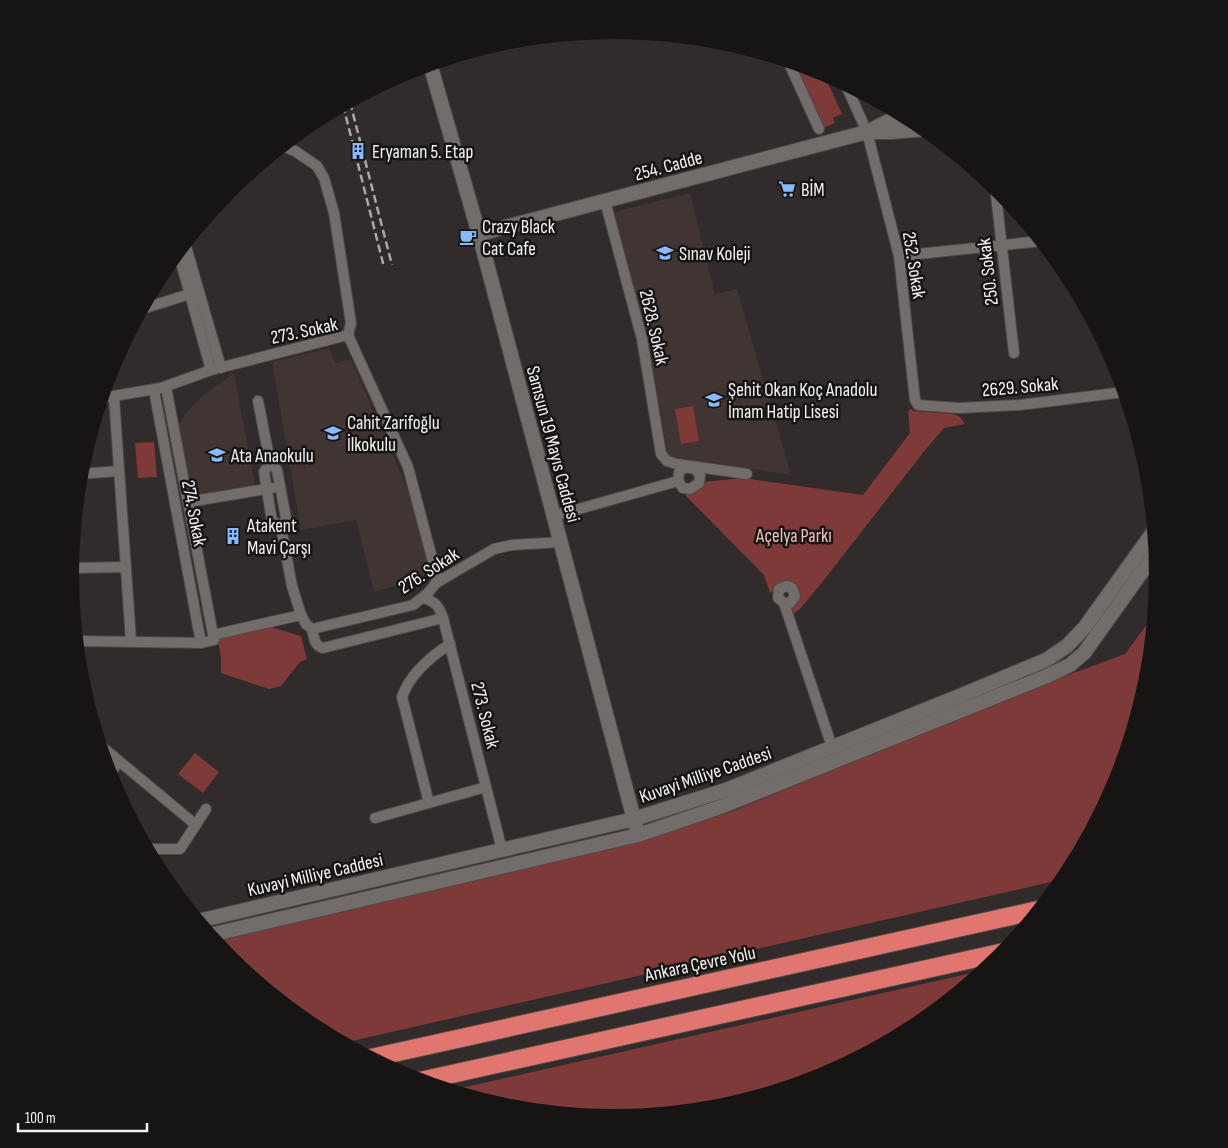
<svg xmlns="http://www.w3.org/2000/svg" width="1228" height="1148" font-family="'Sofia Sans Condensed',sans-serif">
<rect width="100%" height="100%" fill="#312b2b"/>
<!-- built -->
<g fill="#413534">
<path d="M 690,193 L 715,294 L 737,289 L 791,475 L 668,456 L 649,343 L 614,212 Z"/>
<path d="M 329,348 L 335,363 L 351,359 L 413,502 L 431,576 L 374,592 L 356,520 L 301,530 L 272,362 Z"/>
<path d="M 234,373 L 255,485 L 193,497 L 179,425 L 183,417 L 201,397 Z"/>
</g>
<!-- green -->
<g fill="#7d3a38">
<path d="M 794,63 L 823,72 L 842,114 L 833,118 L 835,123 L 823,128 Z"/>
<path d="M 693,406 L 699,441 L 681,444 L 675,409 Z"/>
<path d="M 911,409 L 914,411 L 954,414 L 960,417 L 965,424 L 944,428 L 926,449 L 820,585 L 800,609 L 793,614 L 791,610 L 797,603 L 797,592 L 776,586 L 773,591 L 770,593 L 764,575 L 686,496 L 686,493 L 703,482 L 743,478 L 863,495 L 910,433 L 908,411 Z"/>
<path d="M 154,442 L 157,477 L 138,478 L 135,443 Z"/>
<path d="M 1154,615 L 1147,680 L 1116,782 L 1064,879 L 343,1043 L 312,1026 L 229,958 L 215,941 L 639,842 L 736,810 L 1022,692 L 1125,654 Z"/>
<path d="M 268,626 L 301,636 L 307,659 L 300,662 L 281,686 L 269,689 L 221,673 L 221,656 L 217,638 Z"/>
<path d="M 195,753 L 219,772 L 203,793 L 178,774 Z"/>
<path d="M 985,970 L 916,1026 L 822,1077 L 720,1108 L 614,1118 L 508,1107 L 452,1090 Z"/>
</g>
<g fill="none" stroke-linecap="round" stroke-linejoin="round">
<!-- street casing -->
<g stroke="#4e4949" stroke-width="12">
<g id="street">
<path d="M 788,61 L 819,129"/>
<path d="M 845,83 L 867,132 L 899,256 L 915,400 L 918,405 L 959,408 L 1020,405 L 1124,392"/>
<path d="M 282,146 L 295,151 L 317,166 L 324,178 L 334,213 L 351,323 L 348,335"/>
<path d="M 995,186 L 1014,353"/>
<path d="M 605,201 L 642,339 L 661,454 L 667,461 L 677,464 L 747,474"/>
<path d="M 185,243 L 221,368"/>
<path d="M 178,252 L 211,370"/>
<path d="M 899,256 L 1041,241"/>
<path d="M 142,309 L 196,292"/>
<path d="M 154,390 L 201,643"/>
<path d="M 114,397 L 131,641"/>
<path d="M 102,398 L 161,388 L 211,370 L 348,335 L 408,467 L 437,577 L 436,583"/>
<path d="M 258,401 L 270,462"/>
<path d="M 80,474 L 119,471"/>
<path d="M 188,502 L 272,488"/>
<path d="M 554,516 L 678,481 L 683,488 L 690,489 L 699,483 L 700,475 L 695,469 L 685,467 L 679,472 L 678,481"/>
<path d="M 281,527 L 272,521 L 264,472 L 270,462 L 277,470 L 286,518 L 281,527 L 292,586 L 301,615 L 306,624 L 312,629 L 413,605 L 428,593 L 436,583 L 494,549 L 512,545 L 561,542"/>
<path d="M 71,568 L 126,567"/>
<path d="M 423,598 C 435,601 439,606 443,618 L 502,850"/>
<path d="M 784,603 L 790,603 L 795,596 L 792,588 L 787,586 L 779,589 L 778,598 L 784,603 L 832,747"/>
<path d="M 312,629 C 314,637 314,646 323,648 L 443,618"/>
<path d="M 213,635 L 301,615"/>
<path d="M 77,641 L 201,643 L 214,640 L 166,387"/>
<path d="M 101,746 L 196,825"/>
<path d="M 109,774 L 119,762"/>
<path d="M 429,803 L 402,697 C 410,674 430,657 450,644"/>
<path d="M 375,818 L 486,787"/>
<path d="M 147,849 L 180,849 L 206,809"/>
</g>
</g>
<!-- secondary casing -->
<g stroke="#4e4949" stroke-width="16">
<g id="secondary">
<path d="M 430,64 L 479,234 L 636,827"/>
<path d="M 870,132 L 892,132 L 925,129"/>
<path d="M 479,234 L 867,132 L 891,120 L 909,118"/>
<path d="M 198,921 L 634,819 L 726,790 L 962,695 L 1046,660 L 1067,646 L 1085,627 L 1154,531"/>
<path d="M 210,935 L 638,835 L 723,806 L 1047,676 L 1070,665 L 1084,653 L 1156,552"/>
</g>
</g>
<!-- highway casing -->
<g stroke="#4e4949" stroke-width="20">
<g id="highway">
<path d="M 371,1058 L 1038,910"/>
<path d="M 420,1081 L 1004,952"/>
</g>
</g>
<!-- street -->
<use href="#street" stroke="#726c6b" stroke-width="10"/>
<!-- secondary -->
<use href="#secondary" stroke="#726c6b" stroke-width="14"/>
<!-- highway -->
<use href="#highway" stroke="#e17670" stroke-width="18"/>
<!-- rail -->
<g stroke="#aca8a8" stroke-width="2.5" stroke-dasharray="8 4" stroke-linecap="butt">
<path d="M 350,102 L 392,265"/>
<path d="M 343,105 L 384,267"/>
</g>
</g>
<!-- icons -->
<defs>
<g id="building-bare" transform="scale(1.35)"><path d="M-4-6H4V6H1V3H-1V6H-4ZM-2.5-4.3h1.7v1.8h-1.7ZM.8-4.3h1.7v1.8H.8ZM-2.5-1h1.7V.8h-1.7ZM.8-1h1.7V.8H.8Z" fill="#89bafc" stroke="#171414" stroke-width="2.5" paint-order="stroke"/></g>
<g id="supermarket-bare" transform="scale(1.35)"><path d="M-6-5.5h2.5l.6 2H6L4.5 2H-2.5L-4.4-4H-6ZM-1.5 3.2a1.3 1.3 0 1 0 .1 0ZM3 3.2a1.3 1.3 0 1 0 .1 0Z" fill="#89bafc" stroke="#171414" stroke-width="2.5" paint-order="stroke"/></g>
<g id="cafe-bare" transform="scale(1.35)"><path d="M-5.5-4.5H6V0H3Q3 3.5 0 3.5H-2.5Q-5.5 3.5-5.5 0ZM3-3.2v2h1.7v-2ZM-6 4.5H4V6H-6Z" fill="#89bafc" stroke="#171414" stroke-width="2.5" paint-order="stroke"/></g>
<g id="school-bare" transform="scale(1.35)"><path d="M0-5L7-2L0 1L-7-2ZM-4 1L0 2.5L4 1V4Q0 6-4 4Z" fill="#89bafc" stroke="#171414" stroke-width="2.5" paint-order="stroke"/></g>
</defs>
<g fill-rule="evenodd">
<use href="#building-bare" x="358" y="151"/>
<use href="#supermarket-bare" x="787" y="189"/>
<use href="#cafe-bare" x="468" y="237"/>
<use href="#school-bare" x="665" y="253"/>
<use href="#school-bare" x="714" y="400"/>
<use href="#school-bare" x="333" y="433"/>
<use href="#school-bare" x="217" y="455"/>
<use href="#building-bare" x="233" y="536"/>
</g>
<g text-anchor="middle" stroke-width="5" stroke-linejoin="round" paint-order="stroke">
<!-- poi labels -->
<g font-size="19" fill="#f6f2f2" stroke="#171414" text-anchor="start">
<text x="372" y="158">Eryaman 5. Etap</text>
<text x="801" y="196">BİM</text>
<text x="482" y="233">Crazy Black<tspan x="482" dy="22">Cat Cafe</tspan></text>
<text x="679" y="260">Sınav Koleji</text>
<text x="728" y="396">Şehit Okan Koç Anadolu<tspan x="728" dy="22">İmam Hatip Lisesi</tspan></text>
<text x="347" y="429">Cahit Zarifoğlu<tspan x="347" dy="22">İlkokulu</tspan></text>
<text x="231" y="462">Ata Anaokulu</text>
<text x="247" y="532">Atakent<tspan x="247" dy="22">Mavi Çarşı</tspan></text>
</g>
<!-- street labels -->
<g font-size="19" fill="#f6f2f2" stroke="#171414">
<text transform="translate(668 165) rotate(-15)" y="7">254. Cadde</text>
<text transform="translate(915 265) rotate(81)" y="7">252. Sokak</text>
<text transform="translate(987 272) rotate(-97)" y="7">250. Sokak</text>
<text transform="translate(655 327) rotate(77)" y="7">2628. Sokak</text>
<text transform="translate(304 330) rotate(-12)" y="7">273. Sokak</text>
<text transform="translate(1020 386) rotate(-5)" y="7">2629. Sokak</text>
<text transform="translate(554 444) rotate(75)" y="7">Samsun 19 Mayıs Caddesi</text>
<text transform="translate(195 513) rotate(79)" y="7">274. Sokak</text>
<text transform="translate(428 570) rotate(-33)" y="7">276. Sokak</text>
<text transform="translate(486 715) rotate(76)" y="7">273. Sokak</text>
<text transform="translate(705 774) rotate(-19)" y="7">Kuvayi Milliye Caddesi</text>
<text transform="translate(315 874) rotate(-13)" y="7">Kuvayi Milliye Caddesi</text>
<text transform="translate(700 963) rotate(-12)" y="7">Ankara Çevre Yolu</text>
</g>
<!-- park labels -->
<g font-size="19" fill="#f5c1bd" stroke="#171414">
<text x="794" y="542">Açelya Parkı</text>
</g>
</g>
<!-- crop -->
<path d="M0 0H1228V1148H0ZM79 574a535 535 0 1 1 1070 0a535 535 0 1 1-1070 0Z" fill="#171414" fill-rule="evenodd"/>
<!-- scale -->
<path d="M18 1123v8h129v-8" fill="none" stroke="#f6f2f2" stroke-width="2.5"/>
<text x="25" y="1123" font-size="15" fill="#f6f2f2" stroke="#171414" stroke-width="4" paint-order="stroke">100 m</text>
</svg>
